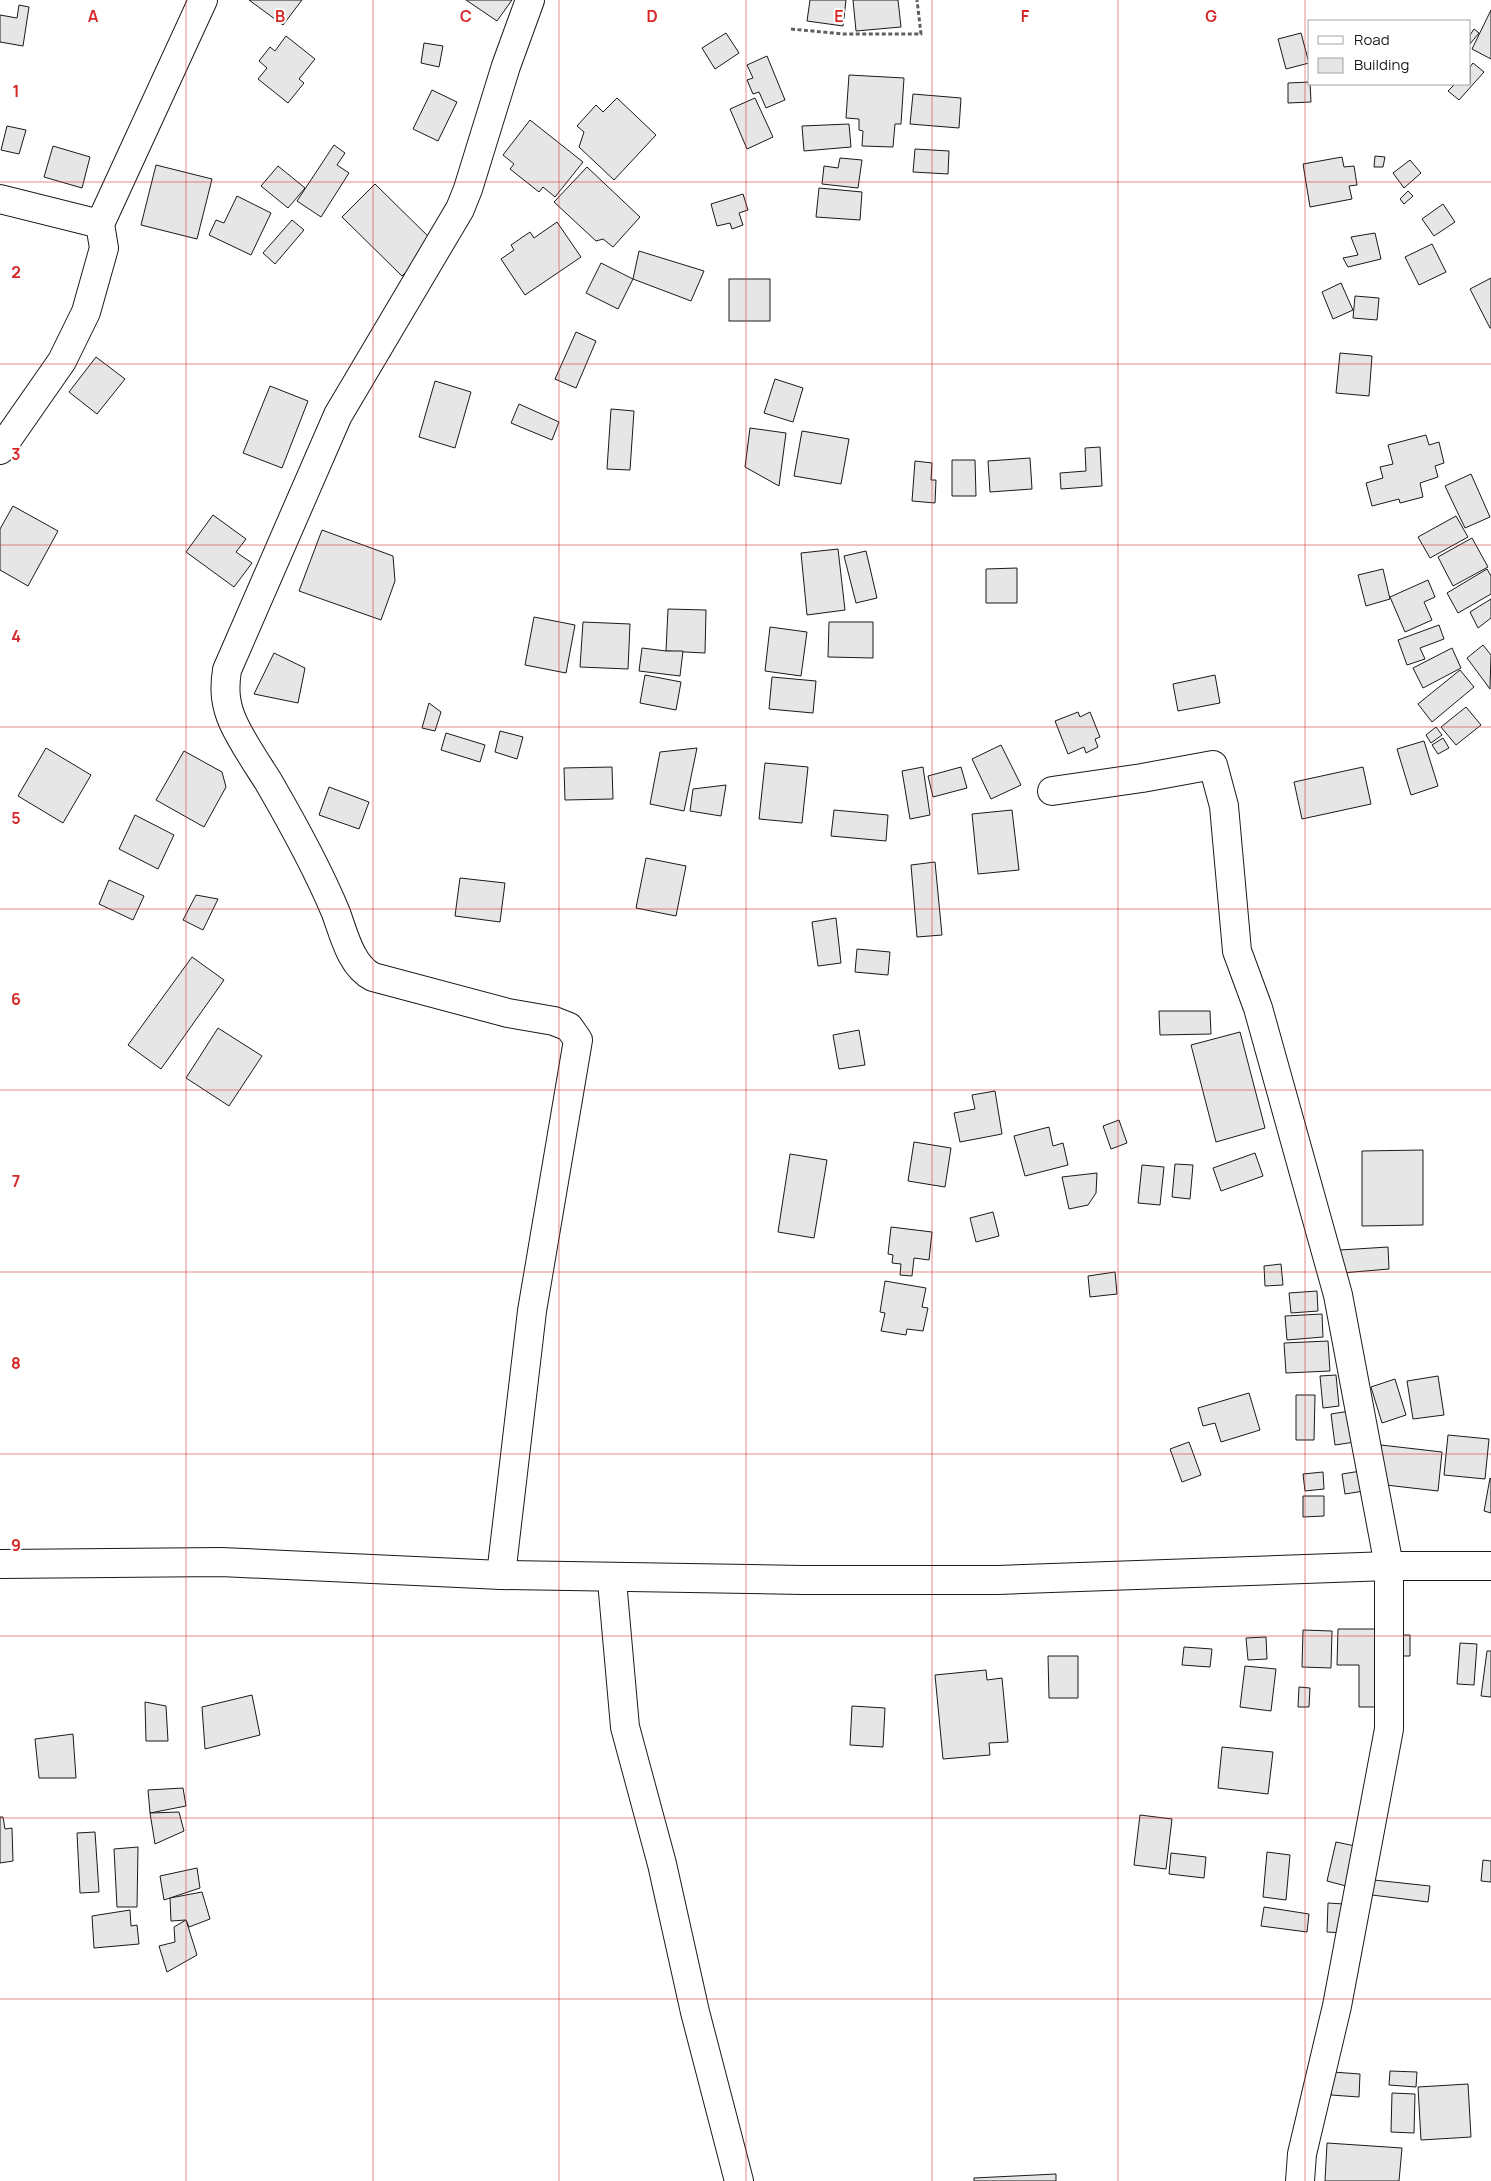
<svg xmlns="http://www.w3.org/2000/svg" width="1491" height="2181" font-family="Manrope,sans-serif">
<rect width="100%" height="100%" fill="#fff"/>
<!-- building -->
<g fill="#e6e6e6" stroke="#1a1a1a">
<path d="M 249,0 L 302,0 L 283,25 Z"/>
<path d="M 466,0 L 512,0 L 497,21 Z"/>
<path d="M 810,0 L 846,0 L 843,26 L 807,21 Z"/>
<path d="M 853,0 L 898,0 L 901,27 L 856,31 Z"/>
<path d="M 19,5 L 29,7 L 23,46 L 0,42 L 0,15 L 17,18 Z"/>
<path d="M 1491,10 L 1491,59 L 1472,49 Z"/>
<path d="M 1474,29 L 1479,33 L 1470,44 L 1470,35 Z"/>
<path d="M 726,33 L 739,53 L 715,69 L 702,48 Z"/>
<path d="M 1301,33 L 1309,63 L 1286,69 L 1278,39 Z"/>
<path d="M 286,36 L 315,59 L 299,79 L 304,83 L 288,103 L 258,79 L 267,68 L 259,61 L 270,47 L 275,51 Z"/>
<path d="M 424,43 L 443,46 L 439,67 L 421,63 Z"/>
<path d="M 767,56 L 785,100 L 766,108 L 759,92 L 753,94 L 747,80 L 753,78 L 747,65 Z"/>
<path d="M 1473,63 L 1484,72 L 1459,100 L 1448,91 L 1455,84 L 1470,84 L 1470,67 Z"/>
<path d="M 849,75 L 904,78 L 901,124 L 895,124 L 893,147 L 862,146 L 863,131 L 859,130 L 859,119 L 846,118 Z"/>
<path d="M 1310,82 L 1311,102 L 1288,103 L 1288,83 Z"/>
<path d="M 432,90 L 457,102 L 438,141 L 413,129 Z"/>
<path d="M 913,94 L 961,98 L 959,128 L 910,124 Z"/>
<path d="M 617,98 L 656,135 L 614,180 L 579,147 L 584,132 L 577,126 L 596,105 L 603,112 Z"/>
<path d="M 755,98 L 773,137 L 747,149 L 730,109 Z"/>
<path d="M 530,120 L 583,162 L 555,197 L 543,187 L 539,192 L 510,169 L 514,164 L 503,155 Z"/>
<path d="M 849,124 L 851,147 L 804,151 L 802,126 Z"/>
<path d="M 7,126 L 26,130 L 19,154 L 1,150 Z"/>
<path d="M 334,145 L 345,153 L 337,165 L 349,173 L 321,217 L 297,201 Z"/>
<path d="M 53,146 L 90,157 L 82,188 L 44,177 Z"/>
<path d="M 915,149 L 949,151 L 948,174 L 913,172 Z"/>
<path d="M 1375,156 L 1385,157 L 1383,167 L 1374,167 Z"/>
<path d="M 1342,157 L 1344,167 L 1354,166 L 1357,185 L 1349,186 L 1352,199 L 1310,207 L 1303,164 Z"/>
<path d="M 840,158 L 862,160 L 858,188 L 822,184 L 824,166 L 838,168 Z"/>
<path d="M 1410,160 L 1421,173 L 1404,188 L 1393,173 Z"/>
<path d="M 156,165 L 212,179 L 197,239 L 141,225 Z"/>
<path d="M 278,166 L 305,188 L 288,208 L 261,186 Z"/>
<path d="M 587,167 L 640,217 L 613,247 L 603,239 L 596,241 L 554,202 Z"/>
<path d="M 375,184 L 435,243 L 402,276 L 342,217 Z"/>
<path d="M 819,188 L 862,192 L 860,220 L 816,217 Z"/>
<path d="M 1408,191 L 1413,196 L 1404,204 L 1400,199 Z"/>
<path d="M 743,194 L 748,210 L 739,213 L 743,225 L 732,229 L 730,223 L 717,226 L 711,204 Z"/>
<path d="M 237,196 L 271,213 L 251,255 L 209,235 L 216,220 L 224,223 Z"/>
<path d="M 1443,204 L 1455,222 L 1434,236 L 1422,219 Z"/>
<path d="M 292,220 L 304,230 L 275,264 L 263,253 Z"/>
<path d="M 557,222 L 581,257 L 525,295 L 501,259 L 514,250 L 511,245 L 530,232 L 534,238 Z"/>
<path d="M 1375,233 L 1381,259 L 1348,267 L 1343,258 L 1358,255 L 1351,237 Z"/>
<path d="M 1432,244 L 1446,272 L 1419,285 L 1405,257 Z"/>
<path d="M 639,251 L 704,271 L 691,301 L 633,279 Z"/>
<path d="M 601,263 L 633,279 L 618,309 L 586,293 Z"/>
<path d="M 1491,278 L 1491,328 L 1490,328 L 1470,289 Z"/>
<rect x="729" y="279" width="41" height="42"/>
<path d="M 1341,283 L 1353,310 L 1333,319 L 1322,292 Z"/>
<path d="M 1355,296 L 1379,298 L 1377,320 L 1353,318 Z"/>
<path d="M 576,332 L 596,341 L 576,388 L 555,379 Z"/>
<path d="M 1340,353 L 1372,356 L 1369,396 L 1336,393 Z"/>
<path d="M 96,357 L 125,379 L 97,414 L 69,392 Z"/>
<path d="M 775,379 L 803,388 L 793,422 L 764,413 Z"/>
<path d="M 435,381 L 471,392 L 455,448 L 419,437 Z"/>
<path d="M 270,386 L 308,401 L 282,468 L 243,453 Z"/>
<path d="M 519,404 L 559,422 L 552,440 L 511,423 Z"/>
<path d="M 611,409 L 634,411 L 630,470 L 607,469 Z"/>
<path d="M 750,428 L 786,433 L 779,486 L 745,467 Z"/>
<path d="M 802,431 L 849,439 L 841,484 L 794,476 Z"/>
<path d="M 1426,435 L 1429,445 L 1439,442 L 1444,463 L 1435,466 L 1438,477 L 1420,483 L 1423,497 L 1400,503 L 1399,499 L 1372,506 L 1366,483 L 1383,478 L 1380,467 L 1393,464 L 1388,445 Z"/>
<path d="M 1100,447 L 1102,486 L 1061,489 L 1060,473 L 1086,471 L 1085,448 Z"/>
<path d="M 1030,458 L 1032,489 L 990,492 L 988,461 Z"/>
<path d="M 952,460 L 975,460 L 976,496 L 952,496 Z"/>
<path d="M 915,461 L 932,463 L 931,480 L 936,480 L 935,503 L 912,501 Z"/>
<path d="M 1471,474 L 1490,517 L 1465,528 L 1445,486 Z"/>
<path d="M 13,506 L 58,531 L 28,586 L 0,570 L 0,529 Z"/>
<path d="M 213,515 L 246,539 L 236,552 L 252,563 L 234,587 L 186,552 Z"/>
<path d="M 1456,516 L 1468,537 L 1430,558 L 1418,537 Z"/>
<path d="M 322,530 L 393,556 L 395,581 L 381,620 L 299,591 Z"/>
<path d="M 1472,538 L 1488,567 L 1453,586 L 1438,557 Z"/>
<path d="M 838,549 L 845,610 L 807,615 L 801,553 Z"/>
<path d="M 866,551 L 877,598 L 856,603 L 844,556 Z"/>
<path d="M 1017,568 L 1017,603 L 986,603 L 986,569 Z"/>
<path d="M 1383,569 L 1390,599 L 1366,606 L 1358,575 Z"/>
<path d="M 1487,569 L 1491,576 L 1491,594 L 1458,613 L 1447,593 Z"/>
<path d="M 1428,580 L 1435,597 L 1424,602 L 1432,620 L 1405,632 L 1390,597 Z"/>
<path d="M 1491,599 L 1491,618 L 1478,628 L 1470,612 Z"/>
<path d="M 668,609 L 706,610 L 705,653 L 666,651 Z"/>
<path d="M 534,617 L 575,625 L 566,673 L 525,665 Z"/>
<path d="M 583,622 L 630,624 L 628,669 L 580,667 Z"/>
<path d="M 829,622 L 873,622 L 873,658 L 828,657 Z"/>
<path d="M 1439,625 L 1444,639 L 1420,648 L 1425,659 L 1407,665 L 1398,640 Z"/>
<path d="M 770,627 L 807,632 L 801,676 L 765,671 Z"/>
<path d="M 1483,645 L 1491,655 L 1490,689 L 1467,658 Z"/>
<path d="M 642,648 L 666,651 L 683,651 L 680,676 L 639,671 Z"/>
<path d="M 1452,648 L 1461,668 L 1423,688 L 1413,668 Z"/>
<path d="M 274,653 L 305,668 L 298,703 L 254,694 Z"/>
<path d="M 1460,670 L 1474,687 L 1432,722 L 1418,704 Z"/>
<path d="M 645,675 L 681,682 L 676,710 L 640,703 Z"/>
<path d="M 1215,675 L 1220,703 L 1178,711 L 1173,684 Z"/>
<path d="M 772,677 L 816,681 L 813,713 L 769,709 Z"/>
<path d="M 429,703 L 441,712 L 435,731 L 422,728 Z"/>
<path d="M 1466,707 L 1481,725 L 1456,745 L 1441,727 Z"/>
<path d="M 1078,712 L 1080,717 L 1090,712 L 1100,737 L 1095,739 L 1098,747 L 1086,753 L 1084,747 L 1068,754 L 1055,721 Z"/>
<path d="M 1436,727 L 1442,735 L 1431,743 L 1426,735 Z"/>
<path d="M 500,731 L 523,737 L 517,759 L 495,752 Z"/>
<path d="M 446,733 L 485,745 L 480,762 L 441,750 Z"/>
<path d="M 1443,738 L 1449,748 L 1438,754 L 1432,745 Z"/>
<path d="M 1424,741 L 1438,786 L 1411,795 L 1397,749 Z"/>
<path d="M 1001,745 L 1021,785 L 991,799 L 972,759 Z"/>
<path d="M 46,748 L 91,775 L 63,823 L 18,796 Z"/>
<path d="M 697,748 L 684,811 L 650,804 L 660,752 Z"/>
<path d="M 184,751 L 222,772 L 226,787 L 204,827 L 156,800 Z"/>
<path d="M 765,763 L 808,767 L 802,823 L 759,819 Z"/>
<path d="M 612,767 L 613,799 L 565,800 L 564,768 Z"/>
<path d="M 923,767 L 930,815 L 910,819 L 902,771 Z"/>
<path d="M 961,767 L 967,788 L 933,797 L 928,776 Z"/>
<path d="M 1363,767 L 1371,804 L 1302,819 L 1294,782 Z"/>
<path d="M 726,785 L 721,816 L 690,811 L 693,789 Z"/>
<path d="M 329,787 L 369,802 L 359,829 L 319,815 Z"/>
<path d="M 834,810 L 888,815 L 886,841 L 831,836 Z"/>
<path d="M 1012,810 L 1019,870 L 978,874 L 972,814 Z"/>
<path d="M 135,815 L 174,835 L 158,869 L 119,849 Z"/>
<path d="M 646,858 L 686,866 L 676,916 L 636,908 Z"/>
<path d="M 935,862 L 942,935 L 917,937 L 911,865 Z"/>
<path d="M 460,878 L 505,883 L 500,922 L 455,916 Z"/>
<path d="M 109,880 L 144,896 L 133,920 L 99,904 Z"/>
<path d="M 196,895 L 218,899 L 203,930 L 183,920 Z"/>
<path d="M 836,918 L 841,963 L 818,966 L 812,922 Z"/>
<path d="M 857,949 L 890,952 L 888,975 L 855,972 Z"/>
<path d="M 192,957 L 224,980 L 161,1069 L 128,1045 Z"/>
<path d="M 1159,1011 L 1210,1011 L 1211,1034 L 1160,1035 Z"/>
<path d="M 218,1028 L 262,1056 L 229,1106 L 186,1078 Z"/>
<path d="M 859,1030 L 865,1065 L 839,1069 L 833,1035 Z"/>
<path d="M 1240,1032 L 1265,1128 L 1216,1142 L 1191,1045 Z"/>
<path d="M 995,1091 L 1002,1134 L 960,1142 L 954,1113 L 975,1109 L 972,1095 Z"/>
<path d="M 1119,1120 L 1127,1143 L 1111,1149 L 1103,1126 Z"/>
<path d="M 1049,1127 L 1053,1146 L 1063,1143 L 1068,1165 L 1025,1176 L 1014,1136 Z"/>
<path d="M 914,1142 L 951,1148 L 945,1187 L 908,1181 Z"/>
<path d="M 1423,1150 L 1423,1225 L 1362,1226 L 1362,1151 Z"/>
<path d="M 1255,1153 L 1263,1176 L 1221,1191 L 1213,1168 Z"/>
<path d="M 790,1154 L 827,1160 L 814,1238 L 778,1232 Z"/>
<path d="M 1175,1164 L 1193,1165 L 1190,1199 L 1172,1197 Z"/>
<path d="M 1142,1165 L 1164,1167 L 1160,1205 L 1138,1203 Z"/>
<path d="M 1097,1173 L 1096,1193 L 1088,1205 L 1069,1209 L 1062,1177 Z"/>
<path d="M 993,1212 L 999,1236 L 976,1242 L 970,1218 Z"/>
<path d="M 891,1227 L 932,1232 L 929,1260 L 914,1258 L 912,1276 L 900,1275 L 901,1264 L 892,1263 L 893,1255 L 888,1254 Z"/>
<path d="M 1388,1247 L 1389,1269 L 1342,1273 L 1340,1250 Z"/>
<path d="M 1281,1264 L 1283,1285 L 1265,1286 L 1264,1266 Z"/>
<path d="M 1115,1272 L 1117,1294 L 1090,1297 L 1088,1276 Z"/>
<path d="M 885,1281 L 926,1288 L 922,1307 L 928,1308 L 923,1331 L 907,1329 L 906,1335 L 881,1331 L 885,1313 L 880,1312 Z"/>
<path d="M 1317,1291 L 1318,1311 L 1291,1313 L 1289,1293 Z"/>
<path d="M 1322,1314 L 1323,1337 L 1287,1340 L 1285,1316 Z"/>
<path d="M 1328,1341 L 1330,1371 L 1286,1373 L 1284,1343 Z"/>
<path d="M 1336,1375 L 1339,1406 L 1323,1408 L 1320,1376 Z"/>
<path d="M 1438,1376 L 1444,1415 L 1413,1419 L 1407,1381 Z"/>
<path d="M 1395,1379 L 1406,1415 L 1382,1423 L 1371,1387 Z"/>
<path d="M 1249,1393 L 1260,1430 L 1221,1442 L 1215,1423 L 1203,1426 L 1198,1408 Z"/>
<path d="M 1296,1395 L 1315,1395 L 1314,1440 L 1296,1440 Z"/>
<path d="M 1350,1411 L 1355,1442 L 1335,1445 L 1331,1414 Z"/>
<path d="M 1448,1435 L 1489,1439 L 1485,1479 L 1444,1475 Z"/>
<path d="M 1189,1442 L 1201,1475 L 1182,1482 L 1170,1449 Z"/>
<path d="M 1381,1445 L 1442,1452 L 1438,1491 L 1377,1484 Z"/>
<path d="M 1361,1471 L 1364,1491 L 1345,1494 L 1342,1474 Z"/>
<path d="M 1323,1472 L 1324,1489 L 1305,1491 L 1303,1474 Z"/>
<path d="M 1490,1478 L 1491,1479 L 1491,1513 L 1484,1511 Z"/>
<path d="M 1303,1496 L 1324,1496 L 1324,1516 L 1303,1517 Z"/>
<path d="M 1338,1629 L 1380,1629 L 1379,1707 L 1359,1707 L 1359,1665 L 1337,1665 Z"/>
<path d="M 1303,1630 L 1332,1631 L 1331,1668 L 1302,1667 Z"/>
<path d="M 1396,1635 L 1410,1635 L 1410,1656 L 1395,1656 Z"/>
<path d="M 1266,1637 L 1267,1659 L 1248,1660 L 1246,1638 Z"/>
<path d="M 1460,1643 L 1477,1644 L 1474,1685 L 1457,1684 Z"/>
<path d="M 1184,1647 L 1212,1649 L 1210,1667 L 1182,1665 Z"/>
<path d="M 1487,1651 L 1491,1651 L 1491,1697 L 1481,1696 Z"/>
<path d="M 1048,1656 L 1078,1656 L 1078,1698 L 1049,1698 Z"/>
<path d="M 1245,1666 L 1276,1669 L 1271,1711 L 1240,1707 Z"/>
<path d="M 986,1670 L 987,1680 L 1002,1678 L 1008,1742 L 989,1743 L 990,1755 L 943,1759 L 935,1675 Z"/>
<path d="M 1299,1687 L 1310,1688 L 1309,1707 L 1298,1707 Z"/>
<path d="M 252,1695 L 260,1735 L 205,1749 L 202,1707 Z"/>
<path d="M 145,1702 L 166,1706 L 168,1741 L 146,1741 Z"/>
<path d="M 852,1706 L 885,1708 L 883,1747 L 850,1745 Z"/>
<path d="M 73,1734 L 76,1778 L 39,1778 L 35,1739 Z"/>
<path d="M 1222,1747 L 1273,1752 L 1268,1794 L 1218,1788 Z"/>
<path d="M 183,1788 L 186,1806 L 150,1813 L 148,1790 Z"/>
<path d="M 179,1812 L 184,1831 L 155,1844 L 150,1813 Z"/>
<path d="M 1140,1815 L 1172,1819 L 1166,1869 L 1134,1865 Z"/>
<path d="M 0,1817 L 3,1817 L 5,1829 L 12,1828 L 13,1861 L 0,1863 Z"/>
<path d="M 95,1832 L 99,1892 L 80,1893 L 77,1833 Z"/>
<path d="M 1336,1842 L 1355,1846 L 1346,1886 L 1327,1881 Z"/>
<path d="M 138,1847 L 137,1907 L 117,1907 L 114,1849 Z"/>
<path d="M 1267,1852 L 1290,1855 L 1286,1900 L 1263,1897 Z"/>
<path d="M 1171,1853 L 1206,1857 L 1204,1878 L 1169,1874 Z"/>
<path d="M 1483,1860 L 1491,1861 L 1491,1882 L 1481,1881 Z"/>
<path d="M 197,1868 L 200,1888 L 164,1900 L 160,1876 Z"/>
<path d="M 1374,1880 L 1430,1886 L 1428,1902 L 1372,1895 Z"/>
<path d="M 202,1892 L 210,1919 L 189,1927 L 186,1920 L 171,1921 L 170,1898 Z"/>
<path d="M 1328,1903 L 1344,1904 L 1343,1933 L 1327,1932 Z"/>
<path d="M 1264,1907 L 1309,1914 L 1307,1932 L 1261,1926 Z"/>
<path d="M 130,1910 L 131,1926 L 137,1925 L 139,1944 L 94,1948 L 92,1916 Z"/>
<path d="M 186,1920 L 197,1955 L 167,1972 L 159,1946 L 175,1942 L 174,1927 Z"/>
<path d="M 1390,2071 L 1417,2072 L 1416,2087 L 1389,2085 Z"/>
<path d="M 1333,2072 L 1360,2074 L 1359,2097 L 1331,2095 Z"/>
<path d="M 1468,2084 L 1471,2137 L 1421,2140 L 1418,2087 Z"/>
<path d="M 1392,2093 L 1415,2094 L 1414,2133 L 1391,2132 Z"/>
<path d="M 1327,2143 L 1402,2148 L 1399,2181 L 1325,2181 Z"/>
<path d="M 1056,2174 L 1056,2181 L 974,2181 L 974,2178 Z"/>
</g>
<g fill="none" stroke-linecap="round" stroke-linejoin="round">
<!-- minor casing -->
<g stroke="#1a1a1a" stroke-width="30">
<g id="minor">
<path d="M 0,199 L 100,224"/>
<path d="M 0,450 L 62,361 L 86,312 L 104,248 L 100,224 L 203,0"/>
<path d="M 1052,791 L 1142,778 L 1213,765 L 1224,806 L 1237,951 L 1258,1008 L 1338,1295 L 1389,1566 L 1389,1729 L 1337,2006 L 1302,2154 L 1300,2181"/>
<path d="M 0,1564 L 221,1562 L 501,1575 L 802,1580 L 998,1580 L 1389,1566 L 1491,1566"/>
<path d="M 501,1575 L 532,1311 L 578,1040 L 569,1027 L 554,1021 L 508,1013 L 373,977 C 351,966 344,935 336,913 C 317,867 293,824 268,781 C 256,762 242,742 233,722 C 225,704 224,689 227,670 L 338,415 L 460,209 L 468,189 L 506,66 L 530,0"/>
<path d="M 613,1592 L 625,1727 L 662,1864 L 695,2012 L 739,2181"/>
</g>
</g>
<!-- path -->
<path stroke="#5f5f5f" stroke-width="3" stroke-dasharray="4 2.5" stroke-linecap="butt" d="M 791,29 L 843,34 L 921,34 L 917,0"/>
<!-- minor -->
<use href="#minor" stroke="#fff" stroke-width="28"/>
</g>
<!-- grid -->
<path fill="none" stroke="#d62828" stroke-width="1" stroke-opacity="0.55" d="M 186,0 L 186,2181M 373,0 L 373,2181M 559,0 L 559,2181M 746,0 L 746,2181M 932,0 L 932,2181M 1118,0 L 1118,2181M 1305,0 L 1305,2181M 0,182 L 1491,182M 0,364 L 1491,364M 0,545 L 1491,545M 0,727 L 1491,727M 0,909 L 1491,909M 0,1090 L 1491,1090M 0,1272 L 1491,1272M 0,1454 L 1491,1454M 0,1636 L 1491,1636M 0,1818 L 1491,1818M 0,1999 L 1491,1999"/>
<g font-size="16" text-anchor="middle" font-weight="bold" fill="#d62828" stroke="#fff" stroke-width="4" stroke-linejoin="round" paint-order="stroke">
<text x="93" y="22">A</text>
<text x="280" y="22">B</text>
<text x="466" y="22">C</text>
<text x="652" y="22">D</text>
<text x="839" y="22">E</text>
<text x="1025" y="22">F</text>
<text x="1211" y="22">G</text>
<text x="16" y="97">1</text>
<text x="16" y="278">2</text>
<text x="16" y="460">3</text>
<text x="16" y="642">4</text>
<text x="16" y="824">5</text>
<text x="16" y="1005">6</text>
<text x="16" y="1187">7</text>
<text x="16" y="1369">8</text>
<text x="16" y="1551">9</text>
</g>
<!-- legend -->
<rect x="1308" y="20" width="162" height="65" fill="#ffffff" stroke="#a3a3a3"/>
<rect x="1318" y="36" width="25" height="8" fill="#ffffff" stroke="#a3a3a3"/>
<text x="1354" y="45" font-size="15" fill="#1a1a1a">Road</text>
<rect x="1318" y="58" width="25" height="15" fill="#e6e6e6" stroke="#a3a3a3"/>
<text x="1354" y="70" font-size="15" fill="#1a1a1a">Building</text>
</svg>
